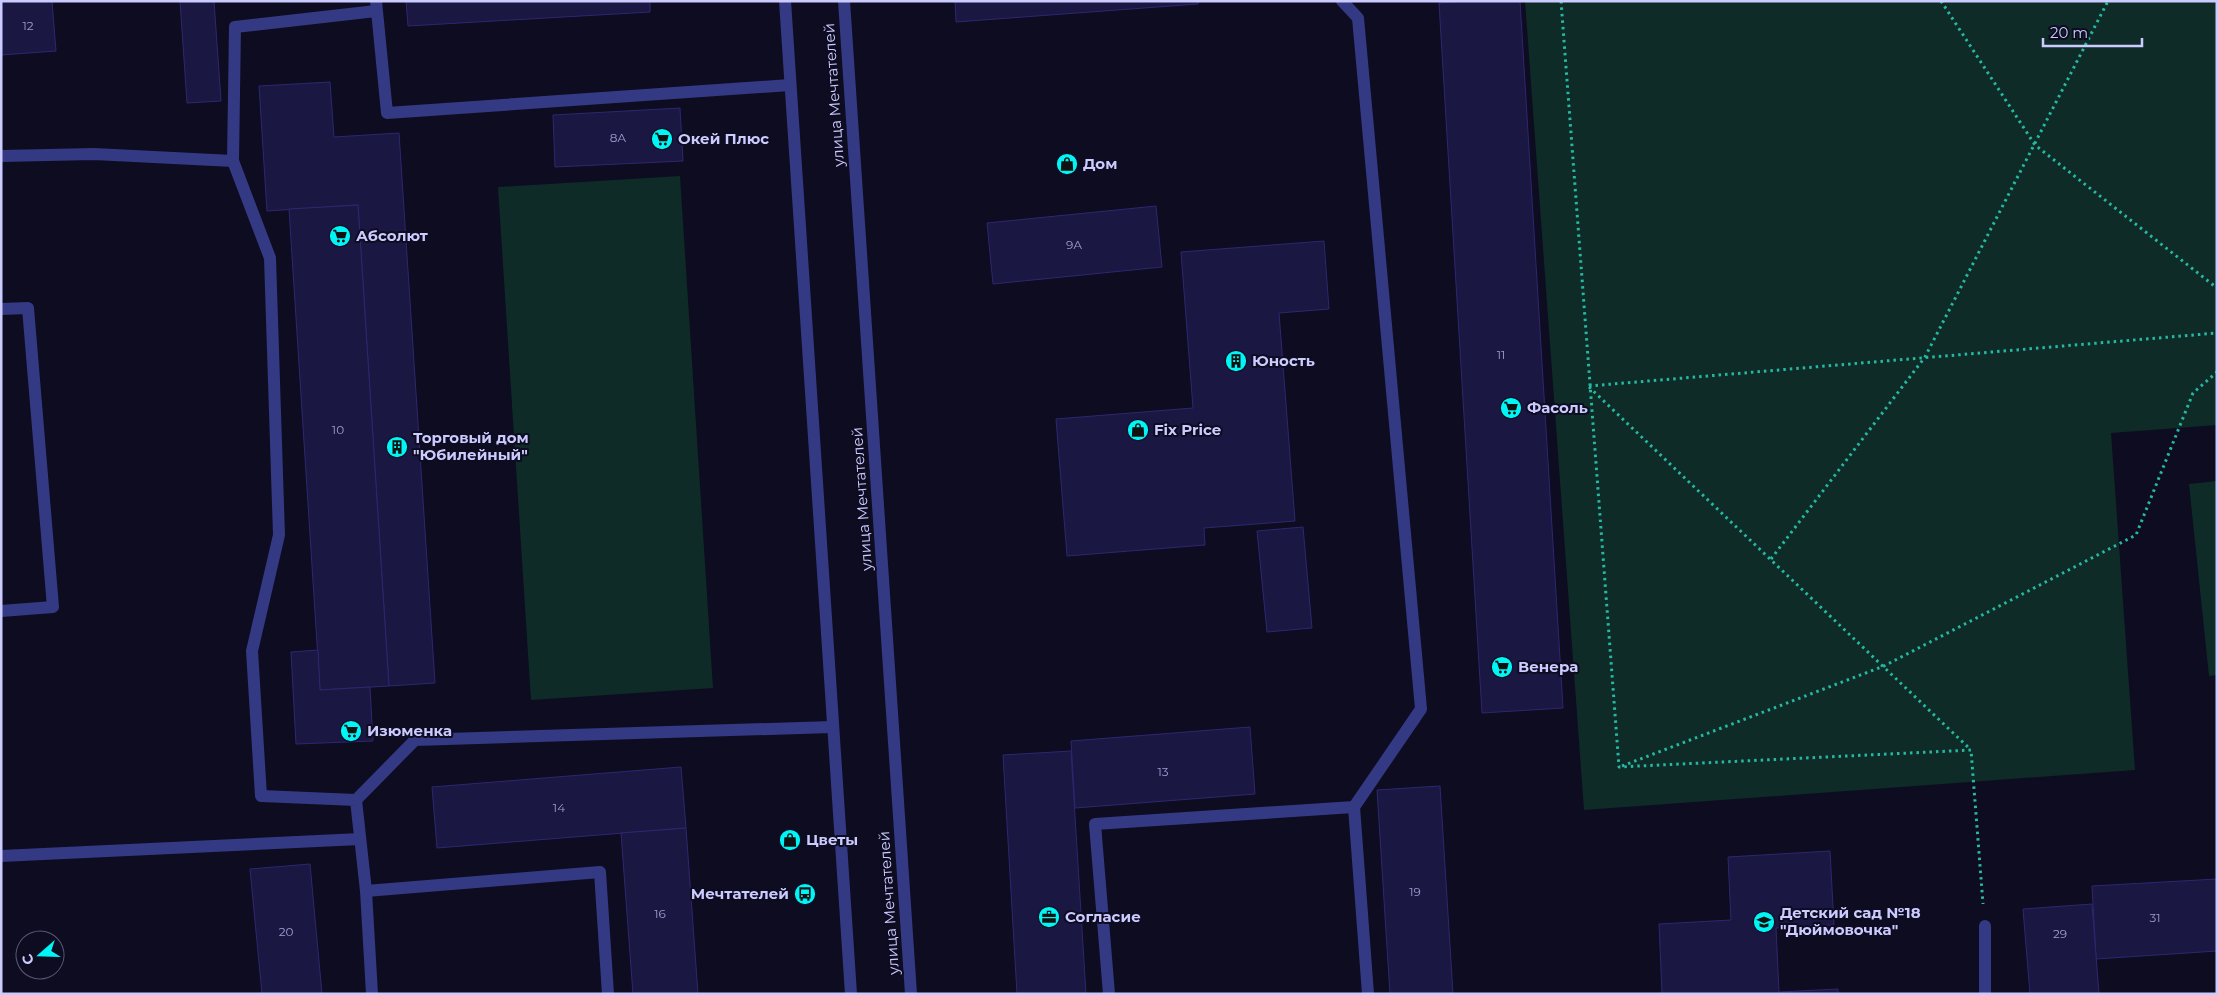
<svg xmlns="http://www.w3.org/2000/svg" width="2218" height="995" font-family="Montserrat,sans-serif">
<rect width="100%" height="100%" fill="#0d0c21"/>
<!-- green -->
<g fill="#0e2b27">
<path d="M 1525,1 L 2217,1 L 2217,425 L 2111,433 L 2135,770 L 1584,810 Z"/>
<path d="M 680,176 L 713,688 L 531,700 L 498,187 Z"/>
<path d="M 2217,481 L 2217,675 L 2209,676 L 2189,484 Z"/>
</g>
<!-- building -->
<g fill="#1b1743" stroke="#2e2770">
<path d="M 1,1 L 52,1 L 56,51 L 1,55 Z"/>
<path d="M 180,1 L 214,1 L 221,101 L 187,103 Z"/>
<path d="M 406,1 L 650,1 L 650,12 L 408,26 Z"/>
<path d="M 955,1 L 1198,1 L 1198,4 L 956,22 Z"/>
<path d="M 1467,1 L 1520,1 L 1563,708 L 1482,713 L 1439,3 Z"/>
<path d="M 330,82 L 334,137 L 399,133 L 435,683 L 389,686 L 358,205 L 267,211 L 259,86 Z"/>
<path d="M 680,108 L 683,161 L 555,167 L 553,115 Z"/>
<path d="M 358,205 L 389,686 L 320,690 L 289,209 Z"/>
<path d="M 1156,206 L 1162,267 L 993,284 L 987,223 Z"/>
<path d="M 1324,241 L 1329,309 L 1279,313 L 1295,521 L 1204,528 L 1205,545 L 1067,556 L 1056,419 L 1193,408 L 1181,252 Z"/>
<path d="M 1303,527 L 1312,628 L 1267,632 L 1257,531 Z"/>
<path d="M 318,650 L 320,690 L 370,687 L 373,741 L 296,744 L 291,652 Z"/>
<path d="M 1250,727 L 1255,794 L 1075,808 L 1071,741 Z"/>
<path d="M 1071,751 L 1086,994 L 1017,994 L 1003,755 Z"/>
<path d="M 681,767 L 686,828 L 437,848 L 432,787 Z"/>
<path d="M 1440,786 L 1453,994 L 1390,994 L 1377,790 Z"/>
<path d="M 686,828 L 698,994 L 633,994 L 621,833 Z"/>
<path d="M 1830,851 L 1834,925 L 1776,928 L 1779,992 L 1838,989 L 1838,994 L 1662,994 L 1659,924 L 1731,920 L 1728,857 Z"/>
<path d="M 310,864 L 322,994 L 262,994 L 250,869 Z"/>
<path d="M 2217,879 L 2217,951 L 2096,959 L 2092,886 Z"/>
<path d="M 2092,904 L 2099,994 L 2030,994 L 2023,909 Z"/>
</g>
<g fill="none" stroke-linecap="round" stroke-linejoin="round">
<!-- path -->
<g stroke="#27b8a1" stroke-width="3" stroke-dasharray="2.5 4" stroke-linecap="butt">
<path d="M 1561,1 L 1619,767 L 1971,750 L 1983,904"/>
<path d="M 1941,1 L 2035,145 L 2217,288"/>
<path d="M 1589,386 L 2217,333"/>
<path d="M 1589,387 L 1970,749"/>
<path d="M 1771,559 L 1925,357 L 2108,1"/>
<path d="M 1622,766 L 1884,666 L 2136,535 L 2193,393 L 2217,372"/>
</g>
<!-- service -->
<g stroke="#343983" stroke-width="12">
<path d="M 376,1 L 387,113 L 790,85"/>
<path d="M 1342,1 L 1358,18 L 1421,709 L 1354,807 L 1368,994"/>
<path d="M 1,156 L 94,154 L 233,161"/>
<path d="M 1,309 L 28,308 L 53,607 L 1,611"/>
<path d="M 356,800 L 415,740 L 832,727"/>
<path d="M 1,856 L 360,839"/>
<path d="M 366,891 L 600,872 L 608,994"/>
<path d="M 372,994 L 366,891 L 356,800 L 261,796 L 252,651 L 279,535 L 270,258 L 233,161 L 235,27 L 376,11"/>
<path d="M 1109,994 L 1095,824 L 1354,807"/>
<path d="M 1985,994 L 1985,926"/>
</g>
<!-- tertiary -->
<g stroke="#343983" stroke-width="12">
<path d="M 785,1 L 851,994"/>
<path d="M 844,1 L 911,994"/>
</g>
</g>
<!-- icons -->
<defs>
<g id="supermarket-disc" transform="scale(1.125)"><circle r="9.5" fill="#00f6f6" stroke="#0d0c21"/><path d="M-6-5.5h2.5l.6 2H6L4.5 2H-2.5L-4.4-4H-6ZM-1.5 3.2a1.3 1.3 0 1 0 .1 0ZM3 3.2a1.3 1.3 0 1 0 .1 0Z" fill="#111"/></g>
<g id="shop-disc" transform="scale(1.125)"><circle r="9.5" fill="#00f6f6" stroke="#0d0c21"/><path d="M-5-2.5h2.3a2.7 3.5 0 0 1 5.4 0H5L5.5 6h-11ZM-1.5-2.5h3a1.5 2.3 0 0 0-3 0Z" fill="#111"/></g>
<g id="building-disc" transform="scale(1.125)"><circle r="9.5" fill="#00f6f6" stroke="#0d0c21"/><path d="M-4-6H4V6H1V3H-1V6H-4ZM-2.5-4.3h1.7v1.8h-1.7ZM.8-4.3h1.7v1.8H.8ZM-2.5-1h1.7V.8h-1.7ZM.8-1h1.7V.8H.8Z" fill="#111"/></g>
<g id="bus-disc" transform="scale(1.125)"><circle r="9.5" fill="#00f6f6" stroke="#0d0c21"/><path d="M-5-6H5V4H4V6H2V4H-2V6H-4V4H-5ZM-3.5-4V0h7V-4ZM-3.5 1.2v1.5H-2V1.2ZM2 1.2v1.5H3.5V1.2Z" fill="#111"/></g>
<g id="office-disc" transform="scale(1.125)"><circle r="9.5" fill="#00f6f6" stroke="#0d0c21"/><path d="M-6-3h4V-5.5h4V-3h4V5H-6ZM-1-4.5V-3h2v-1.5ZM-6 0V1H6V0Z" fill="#111"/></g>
<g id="school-disc" transform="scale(1.125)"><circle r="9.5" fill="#00f6f6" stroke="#0d0c21"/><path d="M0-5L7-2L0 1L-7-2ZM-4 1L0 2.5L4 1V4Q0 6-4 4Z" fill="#111"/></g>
</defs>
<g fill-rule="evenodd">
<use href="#supermarket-disc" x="662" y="139"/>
<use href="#shop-disc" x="1067" y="164"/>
<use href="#supermarket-disc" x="340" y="236"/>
<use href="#building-disc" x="1236" y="361"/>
<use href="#supermarket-disc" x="1511" y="408"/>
<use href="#shop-disc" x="1138" y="430"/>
<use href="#building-disc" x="397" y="447"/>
<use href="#supermarket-disc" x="1502" y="667"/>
<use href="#supermarket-disc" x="351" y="731"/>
<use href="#shop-disc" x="790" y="840"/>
<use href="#bus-disc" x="805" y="894"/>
<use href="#office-disc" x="1049" y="917"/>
<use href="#school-disc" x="1764" y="922"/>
</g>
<g text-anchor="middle" stroke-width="4" stroke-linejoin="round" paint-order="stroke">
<!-- number labels -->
<g font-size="12" fill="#a09ed0">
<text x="28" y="30">12</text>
<text x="618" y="142">8А</text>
<text x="1074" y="249">9А</text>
<text x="1501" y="359">11</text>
<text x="338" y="434">10</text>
<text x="1163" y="776">13</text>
<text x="559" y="812">14</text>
<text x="1415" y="896">19</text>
<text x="660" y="918">16</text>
<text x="2155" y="922">31</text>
<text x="286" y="936">20</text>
<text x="2060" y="938">29</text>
</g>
<!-- street labels -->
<g font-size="15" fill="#cccbff" stroke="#0d0c21">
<text transform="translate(834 95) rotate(-94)" y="5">улица Мечтателей</text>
<text transform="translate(862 499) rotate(-94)" y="5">улица Мечтателей</text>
<text transform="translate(889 903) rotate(-94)" y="5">улица Мечтателей</text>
</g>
<!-- poi labels -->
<g font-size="15" font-weight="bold" fill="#cccbff" stroke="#0d0c21" text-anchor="start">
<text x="678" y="144">Окей Плюс</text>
<text x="1083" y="169">Дом</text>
<text x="356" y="241">Абсолют</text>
<text x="1252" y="366">Юность</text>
<text x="1527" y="413">Фасоль</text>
<text x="1154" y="435">Fix Price</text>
<text x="413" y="443">Торговый дом<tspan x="413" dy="17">"Юбилейный"</tspan></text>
<text x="1518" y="672">Венера</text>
<text x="367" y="736">Изюменка</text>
<text x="806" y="845">Цветы</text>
<text x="789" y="899" text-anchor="end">Мечтателей</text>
<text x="1780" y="918">Детский сад №18<tspan x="1780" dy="17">"Дюймовочка"</tspan></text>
<text x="1065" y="922">Согласие</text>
</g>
</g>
<!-- border -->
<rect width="2218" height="995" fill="none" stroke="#cccbff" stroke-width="5"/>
<!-- north arrow -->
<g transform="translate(40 955) rotate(250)"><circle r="24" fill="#0d0c21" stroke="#59587a"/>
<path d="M0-4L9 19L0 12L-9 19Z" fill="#00f6f6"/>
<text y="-8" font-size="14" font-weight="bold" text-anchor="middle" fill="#cccbff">С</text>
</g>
<!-- scale -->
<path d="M2043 38v8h99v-8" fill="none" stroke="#cccbff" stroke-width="2.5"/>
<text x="2050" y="38" font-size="15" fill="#cccbff" stroke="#0d0c21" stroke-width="4" paint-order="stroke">20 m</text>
</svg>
